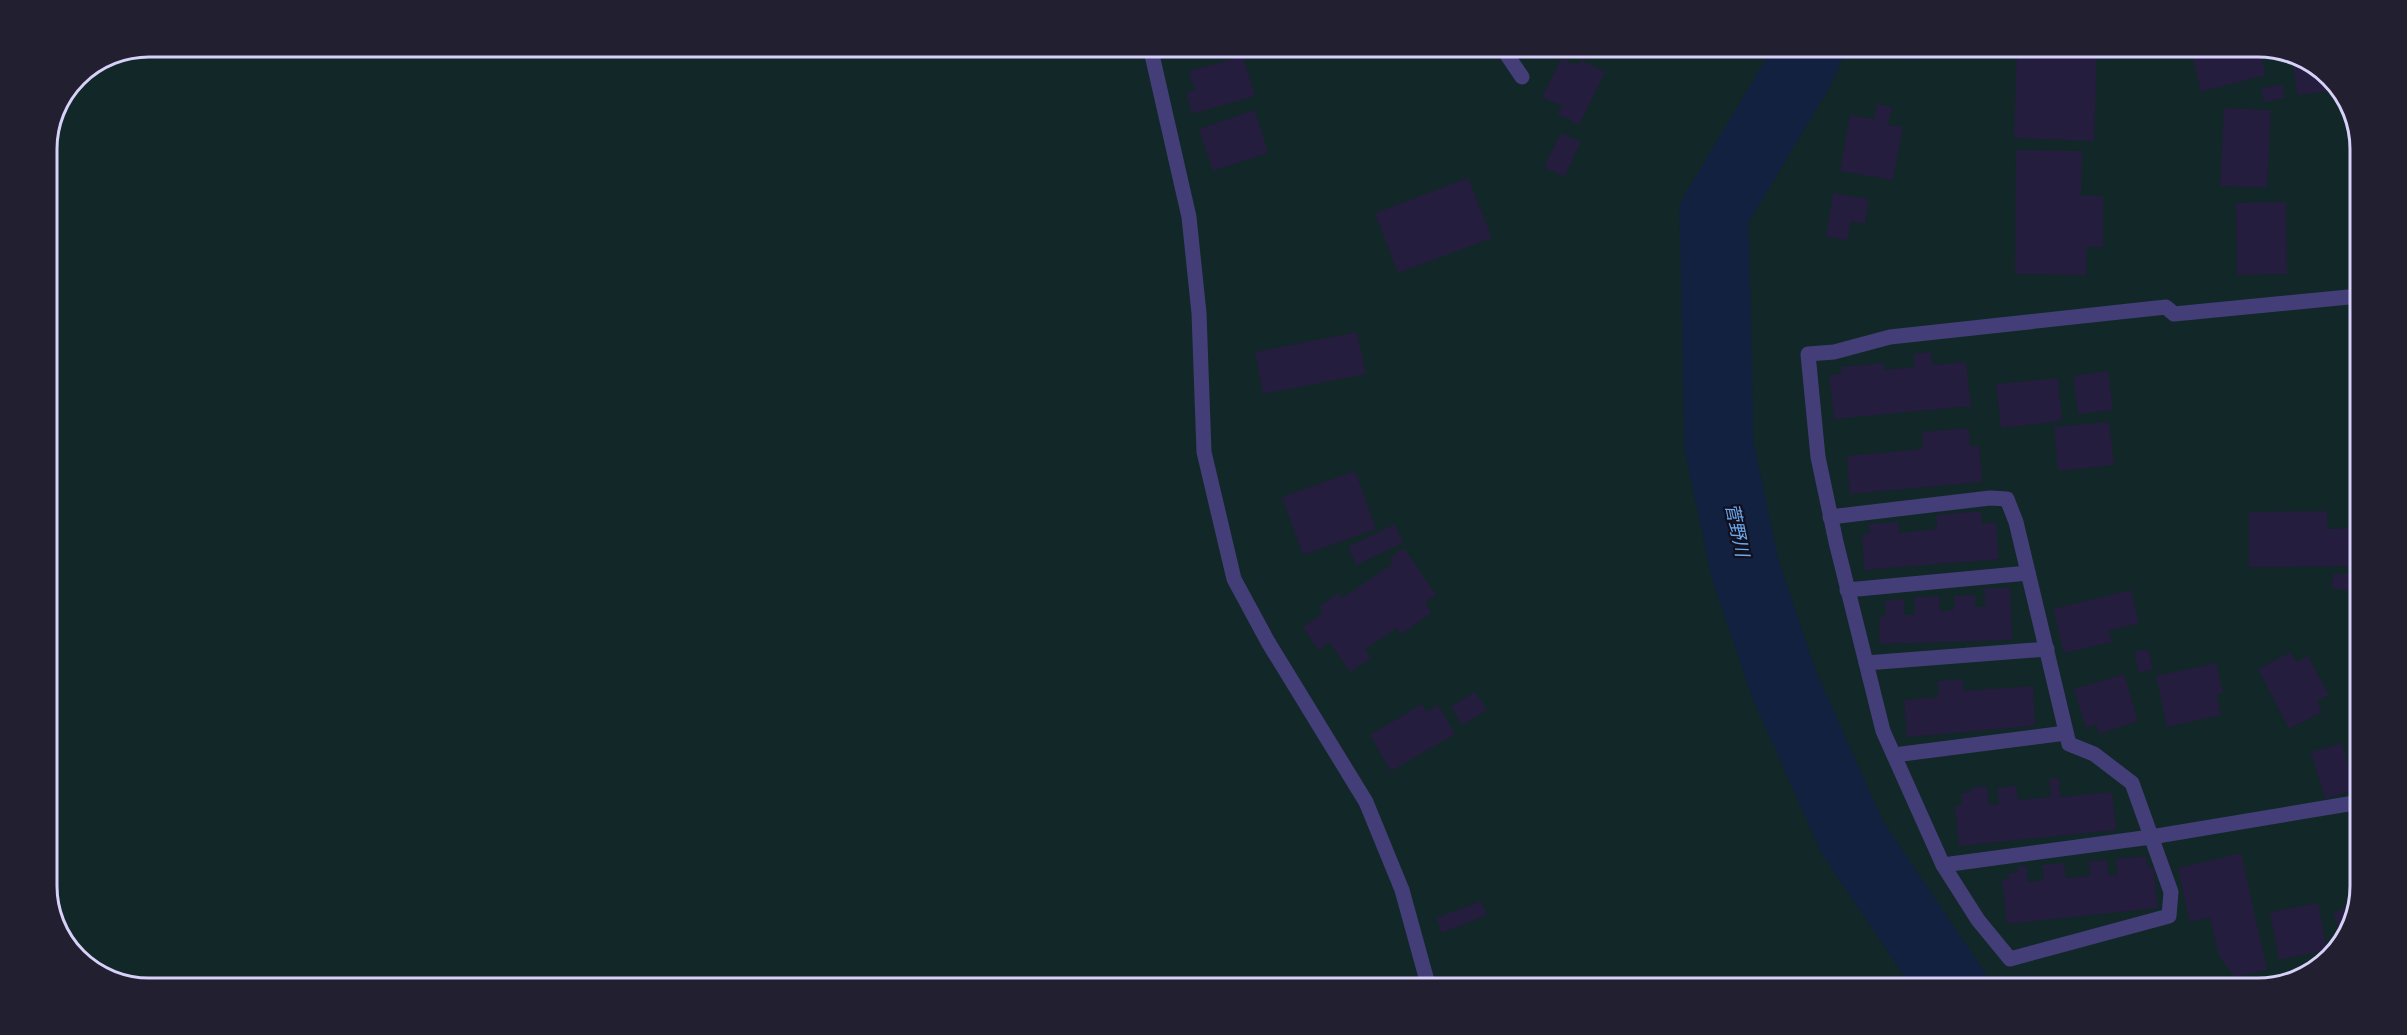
<svg xmlns="http://www.w3.org/2000/svg" width="2407" height="1035" font-family="'Archivo Narrow','Noto Sans JP',sans-serif">
<rect width="100%" height="100%" fill="#120f1e"/>
<!-- green -->
<path fill="#122728" d="M 149,46 L 2258,46 L 2297,54 L 2343,92 L 2360,143 L 2353,925 L 2315,971 L 2258,988 L 149,988 L 110,981 L 67,948 L 47,893 L 47,143 L 77,76 L 110,54 Z"/>
<g fill="none" stroke-linecap="round" stroke-linejoin="round">
<!-- river -->
<path stroke="#12213f" stroke-width="69" d="M 1810,46 L 1799,71 L 1714,213 L 1719,446 L 1745,569 L 1784,684 L 1852,837 L 1954,988"/>
</g>
<!-- building -->
<g fill="#251d3d">
<path d="M 1173,46 L 1200,46 L 1201,47 L 1175,54 Z"/>
<path d="M 1904,46 L 2001,46 L 2001,54 L 1905,59 Z"/>
<path d="M 2017,46 L 2097,46 L 2094,141 L 2014,138 Z"/>
<path d="M 2190,46 L 2259,47 L 2266,75 L 2201,92 Z"/>
<path d="M 2292,53 L 2297,54 L 2341,90 L 2297,95 Z"/>
<path d="M 1243,56 L 1255,96 L 1192,114 L 1186,93 L 1195,91 L 1189,71 Z"/>
<path d="M 1562,58 L 1577,66 L 1581,60 L 1605,72 L 1579,125 L 1557,114 L 1562,106 L 1542,97 Z"/>
<path d="M 2283,84 L 2285,98 L 2264,102 L 2261,88 Z"/>
<path d="M 1877,104 L 1892,107 L 1888,125 L 1903,127 L 1893,180 L 1840,171 L 1850,115 L 1874,119 Z"/>
<path d="M 2224,108 L 2271,110 L 2267,188 L 2220,186 Z"/>
<path d="M 1255,110 L 1268,153 L 1213,171 L 1199,129 Z"/>
<path d="M 1561,133 L 1581,142 L 1564,177 L 1544,167 Z"/>
<path d="M 2016,150 L 2082,151 L 2081,196 L 2103,196 L 2103,247 L 2087,247 L 2086,275 L 2015,274 Z"/>
<path d="M 1468,178 L 1492,238 L 1398,273 L 1375,213 Z"/>
<path d="M 1833,193 L 1869,199 L 1865,224 L 1851,221 L 1847,240 L 1826,237 Z"/>
<path d="M 2286,202 L 2287,274 L 2237,275 L 2236,203 Z"/>
<path d="M 1357,332 L 1366,374 L 1263,394 L 1255,352 Z"/>
<path d="M 1931,352 L 1932,365 L 1966,362 L 1971,406 L 1834,419 L 1829,375 L 1841,374 L 1841,367 L 1884,363 L 1884,370 L 1915,367 L 1913,354 Z"/>
<path d="M 2108,371 L 2113,410 L 2078,414 L 2073,376 Z"/>
<path d="M 2058,378 L 2062,421 L 2001,428 L 1996,384 Z"/>
<path d="M 2109,422 L 2114,465 L 2058,471 L 2054,427 Z"/>
<path d="M 1969,428 L 1970,446 L 1979,446 L 1982,482 L 1850,494 L 1847,456 L 1923,449 L 1922,432 Z"/>
<path d="M 1355,471 L 1376,529 L 1303,555 L 1282,497 Z"/>
<path d="M 1981,511 L 1982,524 L 1996,522 L 1999,559 L 1864,570 L 1862,534 L 1870,534 L 1869,524 L 1898,522 L 1899,533 L 1937,529 L 1936,515 Z"/>
<path d="M 2327,511 L 2328,529 L 2357,528 L 2356,566 L 2249,567 L 2249,512 Z"/>
<path d="M 1395,524 L 1403,543 L 1356,565 L 1348,547 Z"/>
<path d="M 1404,548 L 1436,595 L 1425,602 L 1432,613 L 1401,634 L 1397,628 L 1365,649 L 1371,658 L 1350,672 L 1330,642 L 1318,650 L 1303,627 L 1323,613 L 1319,607 L 1339,593 L 1342,598 L 1393,564 L 1390,558 Z"/>
<path d="M 2333,574 L 2356,574 L 2356,590 L 2332,589 Z"/>
<path d="M 1985,588 L 2010,588 L 2012,640 L 1880,644 L 1879,617 L 1886,616 L 1885,600 L 1904,599 L 1904,615 L 1915,615 L 1914,597 L 1939,596 L 1940,611 L 1954,610 L 1954,596 L 1975,595 L 1975,607 L 1985,607 Z"/>
<path d="M 2131,590 L 2139,623 L 2109,631 L 2112,642 L 2064,653 L 2053,609 Z"/>
<path d="M 2351,636 L 2356,636 L 2355,666 L 2354,666 Z"/>
<path d="M 2148,649 L 2153,669 L 2139,673 L 2134,652 Z"/>
<path d="M 2291,652 L 2296,662 L 2308,656 L 2329,695 L 2317,701 L 2322,712 L 2289,729 L 2258,669 Z"/>
<path d="M 2216,663 L 2223,693 L 2217,694 L 2221,715 L 2167,727 L 2156,676 Z"/>
<path d="M 2124,674 L 2138,721 L 2099,734 L 2096,724 L 2086,728 L 2074,689 Z"/>
<path d="M 1963,679 L 1963,691 L 2033,686 L 2035,726 L 1907,737 L 1904,700 L 1939,697 L 1938,681 Z"/>
<path d="M 1475,692 L 1487,710 L 1462,725 L 1451,707 Z"/>
<path d="M 1422,704 L 1426,712 L 1438,705 L 1455,734 L 1391,771 L 1370,735 Z"/>
<path d="M 2342,743 L 2354,790 L 2325,799 L 2311,752 Z"/>
<path d="M 2059,778 L 2060,797 L 2112,792 L 2116,830 L 1959,846 L 1955,806 L 1962,805 L 1961,793 L 1971,792 L 1971,788 L 1987,786 L 1989,805 L 1999,804 L 1997,788 L 2016,786 L 2018,800 L 2051,797 L 2049,779 Z"/>
<path d="M 2241,853 L 2267,970 L 2235,977 L 2219,956 L 2210,917 L 2190,922 L 2178,868 Z"/>
<path d="M 2146,856 L 2147,867 L 2153,866 L 2158,908 L 2007,924 L 2002,880 L 2009,879 L 2008,873 L 2018,872 L 2017,867 L 2027,866 L 2028,882 L 2044,880 L 2042,865 L 2064,863 L 2066,878 L 2090,876 L 2089,861 L 2107,860 L 2109,876 L 2117,875 L 2116,859 Z"/>
<path d="M 1481,901 L 1487,915 L 1442,933 L 1436,918 Z"/>
<path d="M 2318,903 L 2327,950 L 2279,960 L 2270,912 Z"/>
<path d="M 2353,905 L 2353,925 L 2342,938 L 2333,913 Z"/>
</g>
<g fill="none" stroke-linecap="round" stroke-linejoin="round">
<!-- minor -->
<g stroke="#433e78" stroke-width="15">
<path d="M 1150,46 L 1189,217 L 1199,313 L 1204,452 L 1234,579 L 1268,642 L 1366,802 L 1402,890 L 1429,988"/>
<path d="M 1501,46 L 1522,77"/>
<path d="M 1830,517 L 1990,498 L 2007,499 L 2016,522 L 2069,744 L 2094,754 L 2132,783 L 2171,892 L 2169,916 L 2010,959 L 1978,920 L 1943,865 L 1883,731 L 1836,542 L 1818,457 L 1808,354 L 1834,352 L 1890,337 L 2166,307 L 2174,314 L 2359,296"/>
<path d="M 1847,590 L 2028,573"/>
<path d="M 1866,663 L 2047,649"/>
<path d="M 1894,755 L 2066,733"/>
<path d="M 1943,865 L 2151,837 L 2354,803"/>
</g>
</g>
<g text-anchor="middle" stroke-width="4.5" stroke-linejoin="round" paint-order="stroke">
<!-- water labels -->
<g font-size="18" font-style="italic" fill="#6aabef" stroke="#120f1e">
<text transform="translate(1737 530) rotate(78)" y="6">菅野川</text>
</g>
</g>
<!-- crop -->
<path d="M0 0H2407V1035H0ZM149 57H2258A92 92 0 0 1 2350 149V886A92 92 0 0 1 2258 978H149A92 92 0 0 1 57 886V149A92 92 0 0 1 149 57Z" fill="#221f30" fill-rule="evenodd"/>
<path fill="none" stroke="#d7d1fa" stroke-width="3" d="M149 57H2258A92 92 0 0 1 2350 149V886A92 92 0 0 1 2258 978H149A92 92 0 0 1 57 886V149A92 92 0 0 1 149 57Z"/>
</svg>
